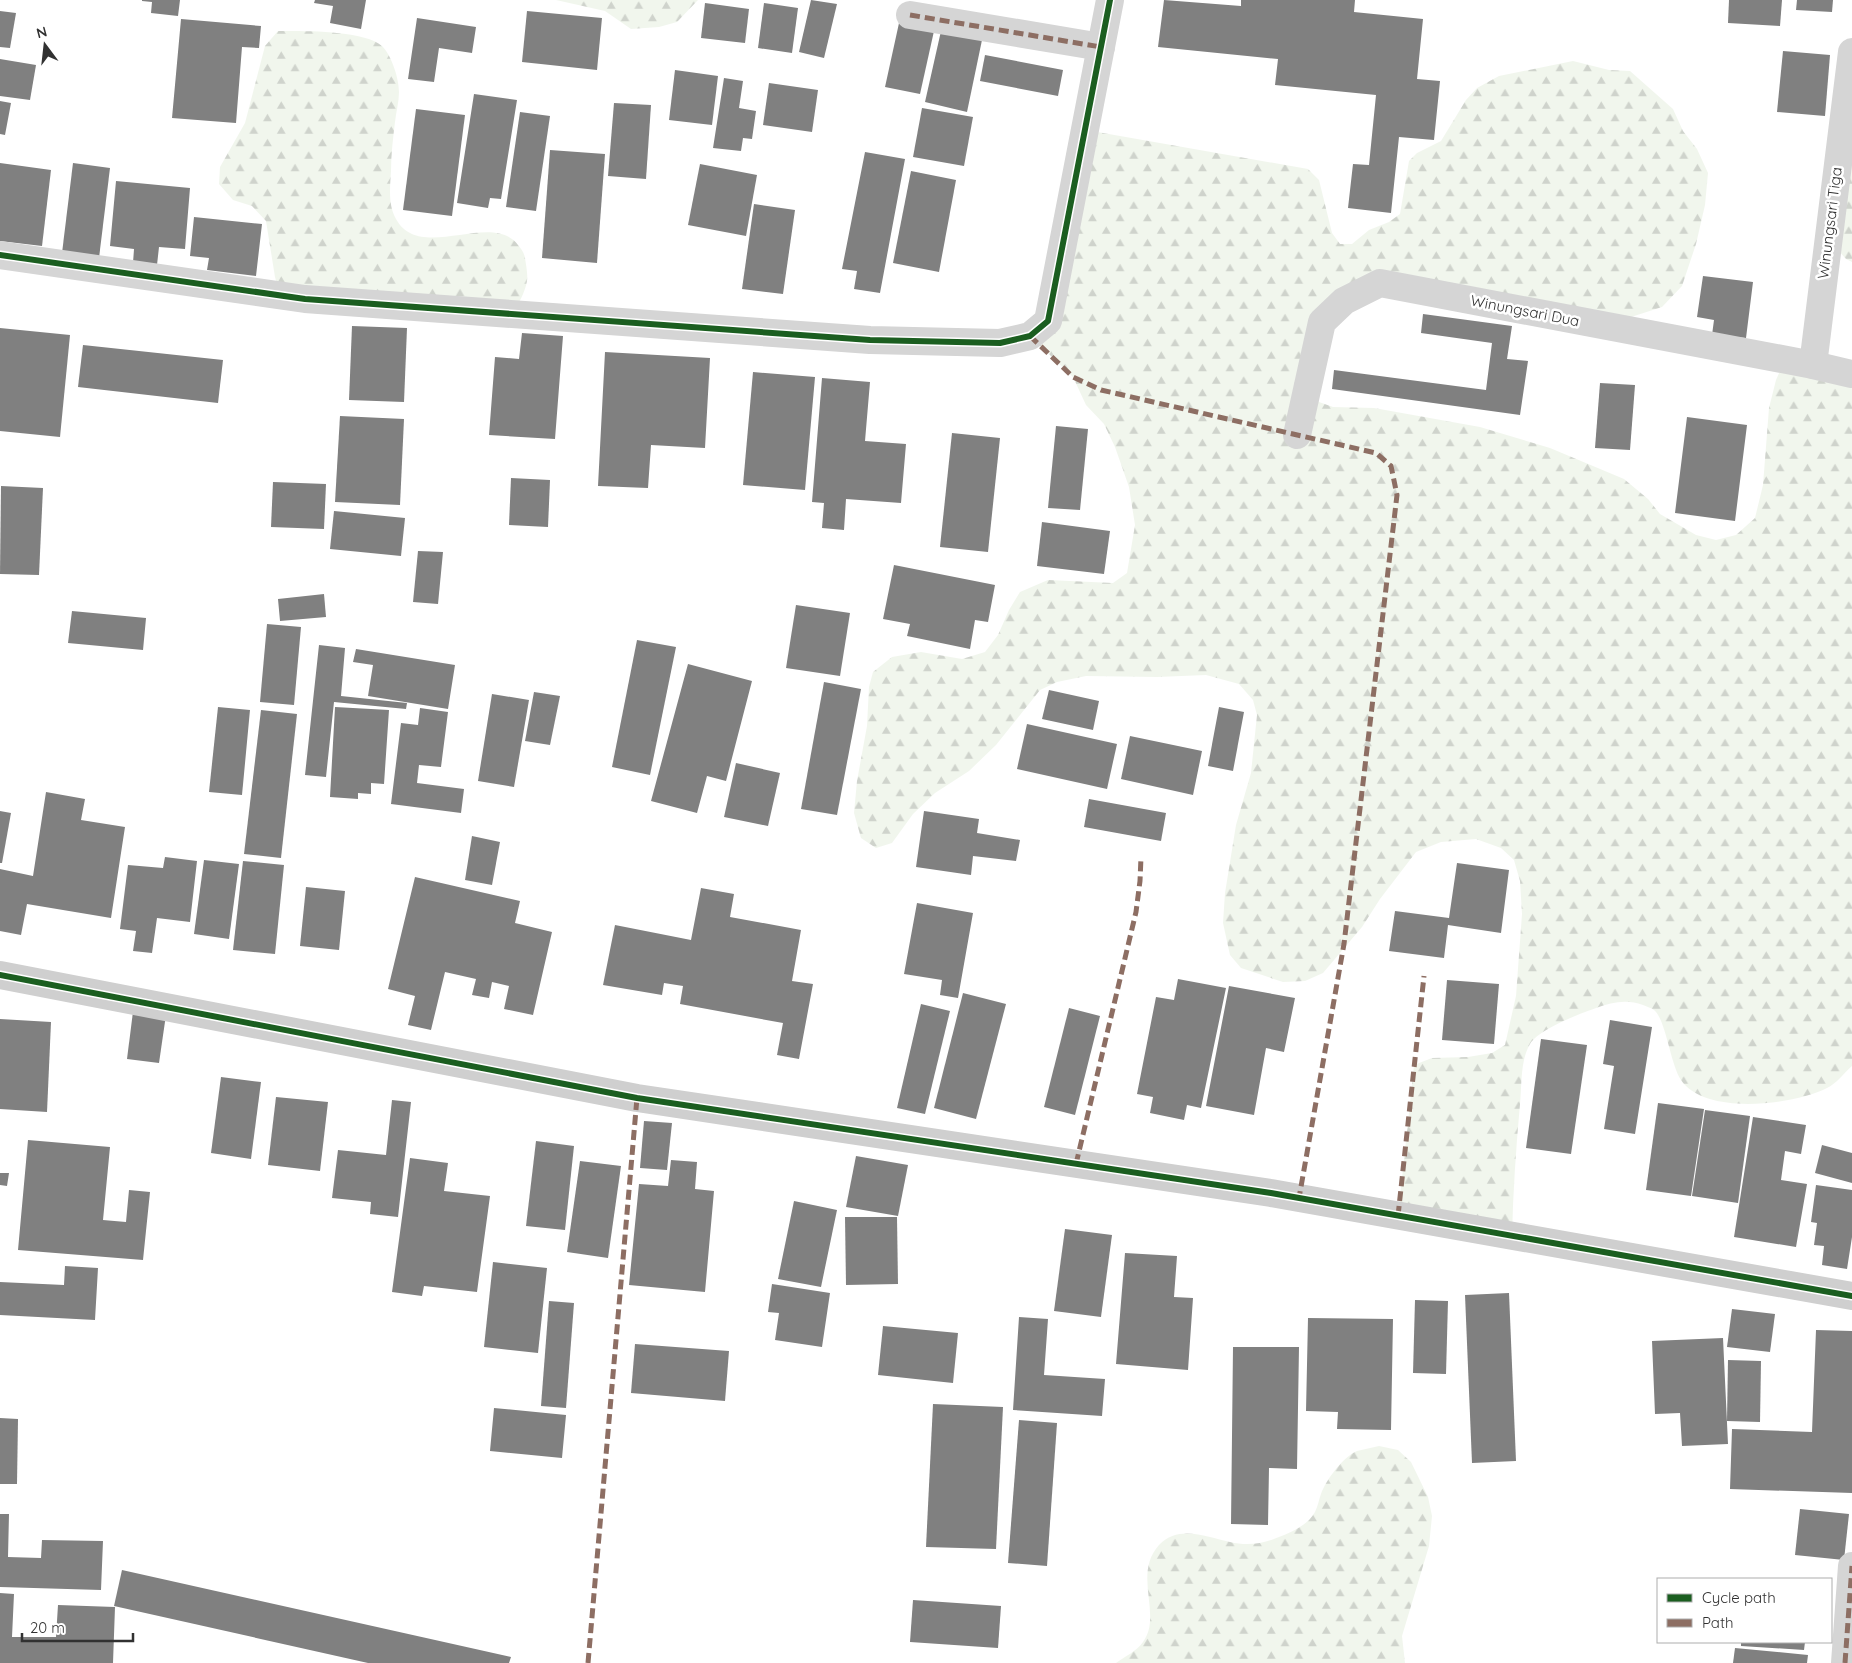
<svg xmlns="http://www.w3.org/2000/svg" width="1852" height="1663" font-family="Quicksand,sans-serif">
<defs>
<pattern id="forest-firs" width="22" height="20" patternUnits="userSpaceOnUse" patternTransform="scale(1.25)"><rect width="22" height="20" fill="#f1f6ed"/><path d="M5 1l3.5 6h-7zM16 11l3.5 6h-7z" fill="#cfd3cc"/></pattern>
</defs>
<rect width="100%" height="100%" fill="#fff"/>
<!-- forest -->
<g fill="url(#forest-firs)">
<path d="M 556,0 L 698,0 L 677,22 L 659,27 L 631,29 L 605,11 Z"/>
<path d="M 278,31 C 302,31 364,30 382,46 C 392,56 399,79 399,92 C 399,102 396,112 395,122 C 393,138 391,155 391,171 C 390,188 388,205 396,219 C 420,263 492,210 518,245 C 521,249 524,252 525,258 C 526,265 528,274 527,281 C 525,293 518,304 512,315 L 280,296 L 275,277 L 266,221 L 252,206 L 233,200 L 219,184 L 220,167 L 245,123 L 265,46 Z"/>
<path d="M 1852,52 L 1852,262 L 1846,259 L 1828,239 Z"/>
<path d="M 1573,61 L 1609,70 L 1630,71 L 1673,109 L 1683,131 L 1697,149 L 1708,173 L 1705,205 L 1696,244 L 1682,286 L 1662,307 L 1628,318 L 1380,283 L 1344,301 L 1309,384 L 1319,402 L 1333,407 L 1374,408 L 1480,427 L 1550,448 L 1624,479 L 1648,499 L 1660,514 L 1696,535 L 1716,540 L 1736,535 L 1755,518 L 1763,485 L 1769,408 L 1776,380 L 1785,360 L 1852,374 L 1852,1066 C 1844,1073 1836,1084 1827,1088 C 1793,1105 1705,1116 1681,1080 C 1670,1063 1666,1020 1654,1010 C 1651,1008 1646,1006 1643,1005 C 1627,999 1612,1002 1596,1008 C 1579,1014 1539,1029 1530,1044 C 1520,1061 1522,1085 1520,1104 C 1516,1148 1513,1192 1512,1236 L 1398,1216 L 1414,1065 L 1432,1058 L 1468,1057 L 1492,1053 L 1505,1045 L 1516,996 L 1522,914 L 1520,881 L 1514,860 L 1501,848 L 1476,839 L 1441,842 L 1416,852 L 1380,899 L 1362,927 L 1323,973 L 1305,981 L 1283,982 L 1241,968 L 1230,955 L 1223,923 L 1225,893 L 1236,825 L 1251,773 L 1257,715 L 1253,700 L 1239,684 L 1206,675 L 1157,677 L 1086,676 L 1057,682 L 1040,690 L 996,745 L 969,771 L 935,793 L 913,814 L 892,843 L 876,848 L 861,838 L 854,813 L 857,781 L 867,726 L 869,687 L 873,672 L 892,657 L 921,652 L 962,659 L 985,652 L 998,635 L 1009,610 L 1020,592 L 1048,580 L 1113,583 L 1127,573 L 1135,525 L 1129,487 L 1115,447 L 1104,424 L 1086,405 L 1073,377 L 1030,336 L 1086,130 L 1308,169 L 1319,180 L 1332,233 L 1340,244 L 1352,244 L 1369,230 L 1389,222 L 1400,214 L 1409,161 L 1417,153 L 1441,141 L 1466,100 L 1477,88 L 1499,76 Z"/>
<path d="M 1379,1446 L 1398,1450 L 1411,1462 L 1428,1497 L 1432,1516 L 1429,1546 L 1402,1636 L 1405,1663 L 1116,1663 C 1124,1657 1137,1651 1143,1642 C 1163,1615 1132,1575 1159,1545 C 1179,1524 1207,1537 1230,1542 C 1247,1546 1263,1544 1279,1537 C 1292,1532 1308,1525 1315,1512 C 1318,1506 1319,1499 1321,1494 C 1326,1480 1343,1457 1357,1451 C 1364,1449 1372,1448 1379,1446 Z"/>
</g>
<!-- building -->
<g fill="#808080">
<path d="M 142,0 L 180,0 L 178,16 L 151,13 L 152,2 L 142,1 Z"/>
<path d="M 315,0 L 366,0 L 361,29 L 330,23 L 333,6 L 314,3 Z"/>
<path d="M 811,0 L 837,4 L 824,58 L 799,52 Z"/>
<path d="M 1164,0 L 1241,6 L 1241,0 L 1355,0 L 1354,12 L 1423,19 L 1417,79 L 1440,81 L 1434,140 L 1399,137 L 1391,213 L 1348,208 L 1353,164 L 1369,165 L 1376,95 L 1275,85 L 1278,59 L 1158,47 Z"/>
<path d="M 1729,0 L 1782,0 L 1780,26 L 1728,23 Z"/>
<path d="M 1797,0 L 1833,0 L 1832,12 L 1796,10 Z"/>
<path d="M 705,3 L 749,9 L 745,43 L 701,38 Z"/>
<path d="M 764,3 L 798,8 L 792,53 L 758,48 Z"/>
<path d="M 0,11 L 16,13 L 10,48 L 0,47 Z"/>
<path d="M 527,11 L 602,18 L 597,70 L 522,62 Z"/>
<path d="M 417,18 L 476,27 L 472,53 L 439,48 L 434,82 L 408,79 Z"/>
<path d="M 181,19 L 261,26 L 259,48 L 242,47 L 236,123 L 172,118 Z"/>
<path d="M 899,23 L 934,31 L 920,94 L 885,87 Z"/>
<path d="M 941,31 L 982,40 L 967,112 L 925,102 Z"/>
<path d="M 1783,51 L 1830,55 L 1825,116 L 1777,112 Z"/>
<path d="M 985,55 L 1063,70 L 1058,96 L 980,81 Z"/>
<path d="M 0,59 L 36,65 L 30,100 L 0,96 Z"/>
<path d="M 675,70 L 718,76 L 712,125 L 669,120 Z"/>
<path d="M 724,78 L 743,81 L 739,108 L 756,111 L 752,139 L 743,138 L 741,151 L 713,148 Z"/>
<path d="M 769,83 L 818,90 L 812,132 L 763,125 Z"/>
<path d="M 474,94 L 517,100 L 501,199 L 490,198 L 488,208 L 457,203 Z"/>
<path d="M 0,101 L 11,103 L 5,135 L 0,134 Z"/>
<path d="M 614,103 L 651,105 L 646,179 L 608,176 Z"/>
<path d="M 922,108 L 973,117 L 964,166 L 913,157 Z"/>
<path d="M 416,109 L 465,115 L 452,216 L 403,210 Z"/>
<path d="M 520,112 L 550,116 L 536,211 L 506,207 Z"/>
<path d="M 550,150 L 605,154 L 597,263 L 542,258 Z"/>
<path d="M 865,152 L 905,159 L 880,293 L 854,289 L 857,271 L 842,269 Z"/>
<path d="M 0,163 L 51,170 L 42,246 L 0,241 Z"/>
<path d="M 73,163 L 110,168 L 99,258 L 62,253 Z"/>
<path d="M 700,164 L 757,175 L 746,236 L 688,225 Z"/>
<path d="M 911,171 L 956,180 L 939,272 L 893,263 Z"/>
<path d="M 116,181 L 190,188 L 185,249 L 159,247 L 157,265 L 133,263 L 134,249 L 110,246 Z"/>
<path d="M 754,204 L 795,210 L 783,294 L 742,289 Z"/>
<path d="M 194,217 L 262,224 L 256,276 L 207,270 L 209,258 L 190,256 Z"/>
<path d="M 1703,276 L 1753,282 L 1746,338 L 1712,335 L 1714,320 L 1697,317 Z"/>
<path d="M 1423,314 L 1512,326 L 1507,359 L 1528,361 L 1520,415 L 1332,389 L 1334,370 L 1486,390 L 1492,343 L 1421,333 Z"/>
<path d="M 352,326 L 407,328 L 404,402 L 349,400 Z"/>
<path d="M 0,328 L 70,335 L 60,437 L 0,431 Z"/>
<path d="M 522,333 L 563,336 L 555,439 L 489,435 L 495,357 L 519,359 Z"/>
<path d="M 83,345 L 223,360 L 218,403 L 78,387 Z"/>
<path d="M 605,352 L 710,358 L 705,448 L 651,445 L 648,488 L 598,486 Z"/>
<path d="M 753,372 L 815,377 L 805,490 L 743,485 Z"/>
<path d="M 822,378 L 870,382 L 865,441 L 906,444 L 901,503 L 846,499 L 844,530 L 822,528 L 824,503 L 812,502 Z"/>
<path d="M 1600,383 L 1635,385 L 1630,450 L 1595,448 Z"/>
<path d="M 340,416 L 404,419 L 400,505 L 335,502 Z"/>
<path d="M 1687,417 L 1747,425 L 1735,521 L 1675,513 Z"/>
<path d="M 1056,426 L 1088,429 L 1080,510 L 1048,508 Z"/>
<path d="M 952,433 L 1000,438 L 988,552 L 940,547 Z"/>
<path d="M 511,478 L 550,480 L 548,527 L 509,525 Z"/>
<path d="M 273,482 L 326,484 L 324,529 L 271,527 Z"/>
<path d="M 1,486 L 43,488 L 39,575 L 0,574 Z"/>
<path d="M 334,511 L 405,518 L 401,556 L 330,549 Z"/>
<path d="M 1042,522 L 1110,531 L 1104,574 L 1037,566 Z"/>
<path d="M 418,551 L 443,552 L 438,604 L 413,602 Z"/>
<path d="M 894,565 L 995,585 L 988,622 L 975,620 L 970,649 L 907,636 L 910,624 L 883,619 Z"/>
<path d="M 324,594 L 326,617 L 280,621 L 278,599 Z"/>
<path d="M 796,605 L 850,613 L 840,676 L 786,668 Z"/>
<path d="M 72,611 L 146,618 L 143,650 L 68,643 Z"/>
<path d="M 267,624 L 301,627 L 294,705 L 260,702 Z"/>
<path d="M 637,640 L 676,647 L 650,775 L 612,767 Z"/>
<path d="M 319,645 L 345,648 L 341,696 L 407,703 L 406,709 L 334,702 L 326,777 L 305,775 Z"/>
<path d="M 356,649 L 455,665 L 448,709 L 368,696 L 373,665 L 353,662 Z"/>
<path d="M 688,664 L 752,681 L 726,781 L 707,776 L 697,813 L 651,801 Z"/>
<path d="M 824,682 L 861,689 L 837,815 L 801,809 Z"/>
<path d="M 1049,690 L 1099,701 L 1093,730 L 1042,719 Z"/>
<path d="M 534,692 L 560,696 L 550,745 L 525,741 Z"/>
<path d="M 492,694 L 529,700 L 514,787 L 478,781 Z"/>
<path d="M 218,707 L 250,710 L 242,795 L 209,792 Z"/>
<path d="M 335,707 L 389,710 L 384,784 L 371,783 L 371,794 L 358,793 L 358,799 L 330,797 Z"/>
<path d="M 1219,707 L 1244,712 L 1233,771 L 1208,766 Z"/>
<path d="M 420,708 L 448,712 L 441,767 L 419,765 L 417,783 L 464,789 L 461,813 L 391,804 L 401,723 L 418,725 Z"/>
<path d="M 261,710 L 297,714 L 281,858 L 244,854 Z"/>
<path d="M 1027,724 L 1117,744 L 1107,789 L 1017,769 Z"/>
<path d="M 1130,736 L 1202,751 L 1193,795 L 1121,779 Z"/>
<path d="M 736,763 L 780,773 L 768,826 L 724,817 Z"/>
<path d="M 46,792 L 85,799 L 81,820 L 125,827 L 111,918 L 27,904 L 21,935 L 0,931 L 0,869 L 33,876 Z"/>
<path d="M 1089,799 L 1166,813 L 1161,841 L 1084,827 Z"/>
<path d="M 0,811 L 11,813 L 2,863 L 0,863 Z"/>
<path d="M 924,811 L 979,819 L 977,833 L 1020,840 L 1016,861 L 973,856 L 971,875 L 916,867 Z"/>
<path d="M 472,836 L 500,842 L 492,885 L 465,880 Z"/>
<path d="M 165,857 L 197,861 L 190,922 L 157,918 L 152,953 L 133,951 L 136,931 L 120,929 L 128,865 L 163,868 Z"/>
<path d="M 204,860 L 239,864 L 229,939 L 194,934 Z"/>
<path d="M 243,861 L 284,865 L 275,954 L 233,950 Z"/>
<path d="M 1457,863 L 1509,870 L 1501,933 L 1448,925 L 1444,958 L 1389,951 L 1395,911 L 1449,918 Z"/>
<path d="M 415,877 L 520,901 L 515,923 L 552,932 L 533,1015 L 504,1009 L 509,986 L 492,982 L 489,998 L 472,995 L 476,979 L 445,972 L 431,1030 L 408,1025 L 415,996 L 388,989 Z"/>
<path d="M 306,887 L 345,891 L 339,950 L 300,946 Z"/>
<path d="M 701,888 L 734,894 L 730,917 L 801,930 L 792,981 L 813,984 L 799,1059 L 777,1055 L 783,1023 L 680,1004 L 683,986 L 664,983 L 662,995 L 603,985 L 615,925 L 691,940 Z"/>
<path d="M 917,903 L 973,913 L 958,998 L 940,995 L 942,980 L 904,974 Z"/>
<path d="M 1178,979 L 1226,988 L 1201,1108 L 1187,1105 L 1184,1120 L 1150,1113 L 1153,1097 L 1137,1094 L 1156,997 L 1174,1000 Z"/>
<path d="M 1447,980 L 1499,984 L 1494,1044 L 1442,1040 Z"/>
<path d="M 1229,986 L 1295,998 L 1284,1052 L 1266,1048 L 1254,1115 L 1206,1106 Z"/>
<path d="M 963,993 L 1006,1004 L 976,1119 L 934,1108 Z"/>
<path d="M 134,1004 L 167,1008 L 159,1063 L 127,1059 Z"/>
<path d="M 921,1004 L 950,1011 L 925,1114 L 897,1108 Z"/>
<path d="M 1069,1008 L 1100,1016 L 1075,1115 L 1044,1107 Z"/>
<path d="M 0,1019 L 51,1022 L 47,1112 L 0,1109 Z"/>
<path d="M 1610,1020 L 1652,1027 L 1635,1134 L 1604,1129 L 1614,1066 L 1603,1064 Z"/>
<path d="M 1541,1039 L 1587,1045 L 1571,1154 L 1526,1148 Z"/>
<path d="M 221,1077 L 261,1082 L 251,1159 L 211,1153 Z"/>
<path d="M 276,1097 L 328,1102 L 320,1171 L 268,1165 Z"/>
<path d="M 392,1100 L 411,1102 L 398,1217 L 370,1214 L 371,1202 L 332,1198 L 338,1150 L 386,1155 Z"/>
<path d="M 1658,1103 L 1704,1109 L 1691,1196 L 1646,1190 Z"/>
<path d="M 1705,1110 L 1750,1116 L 1738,1203 L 1692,1196 Z"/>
<path d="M 1753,1117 L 1806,1125 L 1801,1154 L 1785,1151 L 1781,1180 L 1807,1184 L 1796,1247 L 1734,1237 Z"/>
<path d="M 644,1121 L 672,1123 L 667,1170 L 640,1168 Z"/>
<path d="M 28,1140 L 110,1147 L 103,1220 L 126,1222 L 129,1190 L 150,1192 L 143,1260 L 18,1250 Z"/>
<path d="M 536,1141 L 574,1146 L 565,1230 L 526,1226 Z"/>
<path d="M 1822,1145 L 1852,1153 L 1852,1183 L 1815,1173 Z"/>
<path d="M 856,1156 L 908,1165 L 898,1216 L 846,1207 Z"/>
<path d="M 410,1158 L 448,1163 L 444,1191 L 490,1196 L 477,1292 L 424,1286 L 422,1296 L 392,1292 Z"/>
<path d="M 671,1160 L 697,1162 L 695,1189 L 714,1191 L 705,1292 L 629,1285 L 639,1184 L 668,1186 Z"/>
<path d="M 580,1161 L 621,1166 L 608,1258 L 567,1252 Z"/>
<path d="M 0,1173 L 9,1173 L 7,1186 L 0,1185 Z"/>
<path d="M 1816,1185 L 1852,1190 L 1852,1237 L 1847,1269 L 1822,1265 L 1824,1246 L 1814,1245 L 1817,1223 L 1811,1222 Z"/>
<path d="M 794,1201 L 837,1210 L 821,1287 L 778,1279 Z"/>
<path d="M 845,1217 L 897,1217 L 898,1284 L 846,1285 Z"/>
<path d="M 1065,1229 L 1112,1235 L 1101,1317 L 1054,1311 Z"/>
<path d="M 1125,1253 L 1177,1256 L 1174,1297 L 1193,1298 L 1188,1370 L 1116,1364 Z"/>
<path d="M 493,1262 L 547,1268 L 538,1353 L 484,1347 Z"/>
<path d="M 65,1266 L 98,1268 L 95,1320 L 0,1315 L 0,1282 L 64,1285 Z"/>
<path d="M 772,1284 L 830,1293 L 822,1347 L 775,1340 L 779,1313 L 768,1312 Z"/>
<path d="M 1509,1293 L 1516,1461 L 1472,1463 L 1465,1295 Z"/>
<path d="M 1415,1300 L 1448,1301 L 1446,1374 L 1413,1373 Z"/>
<path d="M 549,1301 L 574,1303 L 566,1408 L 541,1406 Z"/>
<path d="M 1732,1309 L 1775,1314 L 1770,1352 L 1727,1347 Z"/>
<path d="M 1019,1317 L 1048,1319 L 1044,1375 L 1105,1379 L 1102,1416 L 1013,1410 Z"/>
<path d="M 1308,1318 L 1393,1319 L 1391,1430 L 1337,1429 L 1338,1412 L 1306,1411 Z"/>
<path d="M 883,1326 L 958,1333 L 953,1383 L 878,1375 Z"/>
<path d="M 1816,1330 L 1852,1331 L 1852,1493 L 1730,1489 L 1732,1429 L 1812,1432 Z"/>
<path d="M 1723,1338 L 1728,1444 L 1682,1446 L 1680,1413 L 1655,1414 L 1652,1341 Z"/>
<path d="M 635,1344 L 729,1351 L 725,1401 L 631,1393 Z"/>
<path d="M 1233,1347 L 1299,1347 L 1297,1469 L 1269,1468 L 1268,1525 L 1231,1524 Z"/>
<path d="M 1728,1360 L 1761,1361 L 1760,1422 L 1727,1421 Z"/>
<path d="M 933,1404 L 1003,1407 L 996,1549 L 926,1547 Z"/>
<path d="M 494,1408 L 566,1415 L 562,1458 L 490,1451 Z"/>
<path d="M 0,1418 L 18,1419 L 17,1484 L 0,1484 Z"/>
<path d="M 1019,1420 L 1057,1423 L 1047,1566 L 1008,1563 Z"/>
<path d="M 1800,1509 L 1849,1514 L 1844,1560 L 1795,1555 Z"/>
<path d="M 0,1514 L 9,1514 L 8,1557 L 41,1558 L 42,1540 L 103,1541 L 101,1590 L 0,1587 Z"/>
<path d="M 122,1570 L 511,1657 L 509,1663 L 368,1663 L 114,1606 Z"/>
<path d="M 0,1593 L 14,1594 L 12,1637 L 56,1637 L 58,1605 L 115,1607 L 113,1663 L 0,1663 Z"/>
<path d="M 913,1600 L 1001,1606 L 998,1648 L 910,1642 Z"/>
<path d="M 1741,1642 L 1805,1642 L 1804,1650 L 1741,1646 Z"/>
<path d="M 1735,1648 L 1808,1655 L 1807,1663 L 1733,1663 Z"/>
</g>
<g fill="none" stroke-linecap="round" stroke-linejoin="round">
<!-- street -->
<g stroke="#d5d5d5" stroke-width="28">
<path d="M 910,15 L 1101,47"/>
<path d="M 0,255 L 305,299 L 870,340 L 1000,343 L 1030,336 L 1048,321 L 1110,0"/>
<path d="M 1813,365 L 1852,52"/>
<path d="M 1297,435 L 1322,322 L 1344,301 L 1380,283 L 1813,365 L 1852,374"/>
<path d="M 1845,1663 L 1852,1566"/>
</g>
<!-- secondary -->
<path stroke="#cfcfcf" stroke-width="28" d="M 0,975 L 637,1098 L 1271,1193 L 1852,1296"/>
<!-- quiet -->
<g stroke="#8d6e63" stroke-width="5" stroke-dasharray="10 5" stroke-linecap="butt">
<path d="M 910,15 L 1101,47"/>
<path d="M 1030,336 L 1073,377 L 1101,390 L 1376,453 L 1391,466 L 1397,495 L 1344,944 L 1299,1198"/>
<path d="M 1076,1164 L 1136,912 L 1140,881 L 1141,857"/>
<path d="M 1398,1216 L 1424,976"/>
<path d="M 588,1663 L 637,1098"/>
<path d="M 1845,1663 L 1852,1566"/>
</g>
<!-- cycleway casing -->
<g stroke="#fff" stroke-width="9">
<g id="cycleway">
<path d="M 0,255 L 305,299 L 870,340 L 1000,343 L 1030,336 L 1048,321 L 1110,0"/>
<path d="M 0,975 L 637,1098 L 1271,1193 L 1852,1296"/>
</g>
</g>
<!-- cycleway -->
<use href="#cycleway" stroke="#1b5e20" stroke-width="6"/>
</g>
<g text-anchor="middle" stroke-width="5" stroke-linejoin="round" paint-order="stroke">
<!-- street labels -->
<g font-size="15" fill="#313131" stroke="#fff">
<text transform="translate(1830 223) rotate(-83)" y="5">Winungsari Tiga</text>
<text transform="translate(1525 311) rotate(11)" y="5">Winungsari Dua</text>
</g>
</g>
<!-- legend -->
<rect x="1657" y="1578" width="175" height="65" fill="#ffffff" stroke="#adadad"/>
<rect x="1667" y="1594" width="25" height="8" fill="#1b5e20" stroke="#adadad"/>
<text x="1702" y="1603" font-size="15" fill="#313131">Cycle path</text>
<rect x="1667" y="1619" width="25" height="8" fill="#8d6e63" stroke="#adadad"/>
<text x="1702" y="1628" font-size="15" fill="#313131">Path</text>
<!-- north arrow -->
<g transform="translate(45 45) rotate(345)" stroke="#ffffff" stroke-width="4" paint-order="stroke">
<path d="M0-4L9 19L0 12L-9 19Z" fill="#313131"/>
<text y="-8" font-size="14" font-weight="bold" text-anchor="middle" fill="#313131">N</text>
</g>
<!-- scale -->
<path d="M22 1633v8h111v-8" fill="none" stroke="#313131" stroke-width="2.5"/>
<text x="30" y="1633" font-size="15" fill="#313131" stroke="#ffffff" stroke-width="4" paint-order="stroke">20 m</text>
</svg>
